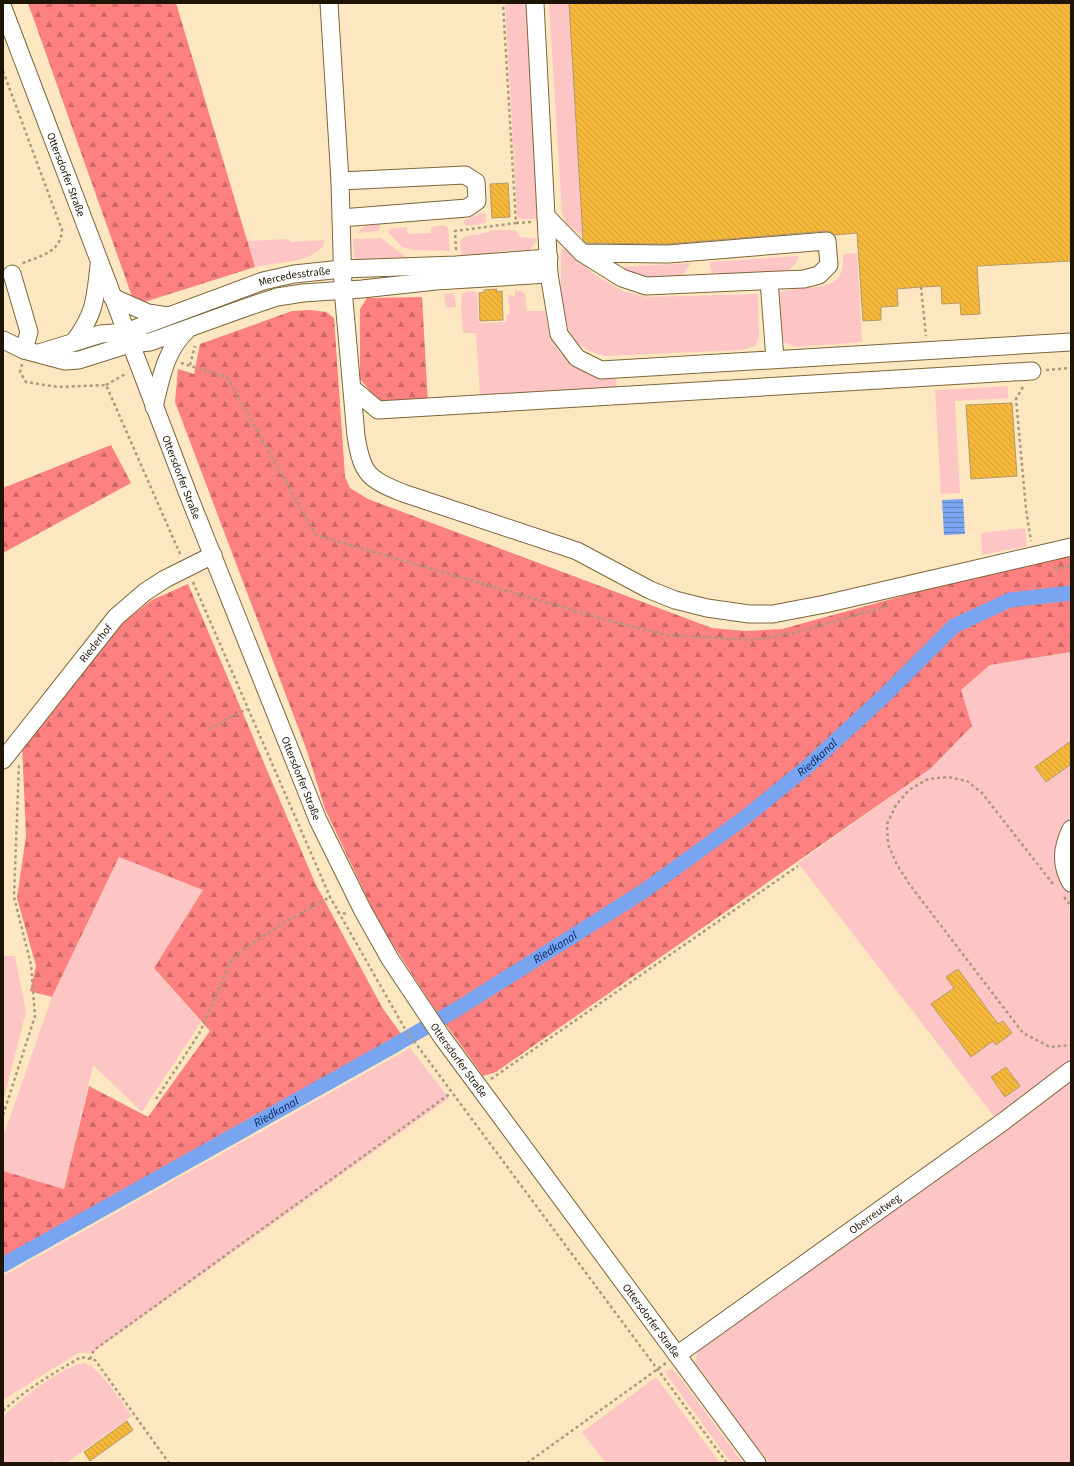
<svg xmlns="http://www.w3.org/2000/svg" width="1074" height="1466" font-family="'Source Sans 3',sans-serif">
<defs>
<pattern id="forest-firs" width="22" height="20" patternUnits="userSpaceOnUse"><rect width="22" height="20" fill="#fd8181"/><path d="M5 1l3.5 6h-7zM16 11l3.5 6h-7z" fill="#cc6867"/></pattern>
<pattern id="water-rules" width="6" height="5" patternUnits="userSpaceOnUse"><rect width="6" height="5" fill="#79a5f0"/><path d="M0 2.5h6" fill="none" stroke="#6385c0"/></pattern>
<pattern id="building-back-hatch" width="6" height="6" patternUnits="userSpaceOnUse"><rect width="6" height="6" fill="#f5b83a"/><path d="M-1 5l2 2M0 0l6 6M5-1l2 2" fill="none" stroke="#d29d31"/></pattern>
</defs>
<rect width="100%" height="100%" fill="#fde7c1"/>
<!-- green -->
<g fill="#fdc6c4">
<path d="M 505,3 L 527,3 L 538,219 L 519,219 L 517,216 Z"/>
<path d="M 549,3 L 569,3 L 585,237 L 567,225 L 562,213 Z"/>
<path d="M 482,213 L 486,214 L 486,223 L 467,226 L 464,224 L 463,221 Z"/>
<path d="M 380,224 L 380,228 L 378,231 L 358,233 C 362,224 371,225 380,224 Z"/>
<path d="M 443,225 L 448,228 L 450,251 L 413,250 L 402,247 L 388,232 L 389,229 L 406,227 L 408,234 L 431,233 L 431,227 Z"/>
<path d="M 492,230 L 515,230 L 520,237 L 538,239 L 530,250 L 498,251 L 491,257 L 462,259 L 460,243 L 462,238 C 472,233 483,236 492,230 Z"/>
<path d="M 381,238 L 409,259 L 359,261 L 354,257 L 353,239 Z"/>
<path d="M 289,239 L 290,242 L 324,240 L 323,247 C 303,265 281,261 255,267 L 247,241 Z"/>
<path d="M 561,249 L 569,250 L 595,275 L 623,291 L 648,297 L 758,294 L 759,338 L 755,346 L 741,350 L 606,356 C 600,354 592,353 586,349 C 555,330 562,280 561,249 Z"/>
<path d="M 857,253 L 862,342 L 795,347 L 784,342 L 779,329 L 777,292 C 785,291 794,289 802,288 C 827,286 845,286 843,254 Z"/>
<path d="M 799,256 L 796,263 L 789,270 L 722,276 L 713,274 L 710,268 L 710,262 Z"/>
<path d="M 691,263 C 688,267 685,273 681,276 C 663,287 637,275 620,267 Z"/>
<path d="M 515,290 L 521,291 L 525,294 L 527,311 L 545,311 C 555,365 568,362 616,376 L 617,387 L 480,395 L 476,333 L 463,333 L 461,306 L 462,294 L 468,291 L 477,292 L 479,323 L 506,322 L 507,315 L 510,314 L 508,295 L 515,296 Z"/>
<path d="M 454,293 L 456,307 L 446,308 L 444,294 Z"/>
<path d="M 1008,386 L 1008,398 L 955,401 L 960,493 L 941,494 L 935,390 Z"/>
<path d="M 1025,528 L 1027,546 L 982,555 L 981,533 Z"/>
<path d="M 1071,652 L 1071,1463 L 769,1463 L 695,1363 L 698,1348 L 1003,1128 L 798,863 L 930,769 L 961,690 L 990,665 Z"/>
<path d="M 119,857 L 203,890 L 154,968 L 201,1022 L 142,1112 L 93,1065 L 64,1189 L 3,1171 L 3,1137 L 52,997 Z"/>
<path d="M 3,956 L 15,956 L 26,1012 L 3,1102 Z"/>
<path d="M 410,1048 L 449,1098 L 92,1353 L 78,1353 L 3,1400 L 3,1276 Z"/>
<path d="M 84,1363 C 101,1368 121,1401 132,1416 L 66,1463 L 59,1463 L 56,1460 L 52,1463 L 3,1463 L 3,1417 C 22,1398 57,1369 84,1363 Z"/>
<path d="M 672,1369 L 679,1376 L 743,1463 L 731,1463 L 664,1371 Z"/>
<path d="M 656,1377 L 720,1463 L 606,1463 L 582,1432 Z"/>
</g>
<!-- forest -->
<g fill="url(#forest-firs)">
<path d="M 28,3 L 176,3 L 255,267 L 135,305 Z"/>
<path d="M 422,297 L 428,404 L 380,403 L 360,379 L 360,309 L 367,298 Z"/>
<path d="M 310,310 L 326,312 L 334,318 L 345,477 L 350,488 L 368,499 L 712,628 L 746,631 L 782,629 L 1063,552 L 1071,553 L 1071,652 L 990,665 L 961,690 L 972,726 L 930,769 L 496,1072 L 483,1076 L 432,1005 L 379,923 L 325,809 L 307,751 L 175,402 L 178,369 L 194,374 L 200,344 L 292,311 Z"/>
<path d="M 111,445 L 131,483 L 3,553 L 3,488 Z"/>
<path d="M 188,584 L 315,883 L 383,1009 L 402,1035 L 3,1258 L 3,1171 L 64,1189 L 89,1086 L 148,1117 L 210,1031 L 154,968 L 203,890 L 119,857 L 52,997 L 30,991 L 36,966 L 17,898 L 26,836 L 22,745 L 121,624 L 152,600 Z"/>
</g>
<!-- water -->
<path fill="url(#water-rules)" d="M 963,499 L 965,534 L 944,535 L 942,500 Z"/>
<g fill="none" stroke-linecap="round" stroke-linejoin="round">
<!-- canal -->
<path stroke="#79a5f0" stroke-width="15" id="s1" d="M 3,1265 L 390,1048 L 459,1008 L 644,891 L 743,819 L 806,768 L 883,697 L 954,626 L 1010,600 L 1071,593"/>
</g>
<!-- building -->
<g fill="url(#building-back-hatch)" stroke="#b3996b">
<path d="M 569,3 L 1071,3 L 1071,261 L 977,266 L 980,314 L 961,315 L 960,303 L 942,304 L 941,286 L 921,287 L 897,289 L 898,306 L 881,307 L 881,320 L 863,321 L 857,233 L 834,235 L 826,231 L 668,244 L 586,243 L 583,240 Z"/>
<path d="M 508,183 L 510,217 L 492,218 L 490,184 Z"/>
<path d="M 497,289 L 497,292 L 502,291 L 503,320 L 480,321 L 479,293 L 484,292 L 484,290 Z"/>
<path d="M 1012,403 L 1017,476 L 971,479 L 966,405 Z"/>
<path d="M 1071,741 L 1071,764 L 1046,782 L 1035,767 Z"/>
<path d="M 958,969 L 998,1024 L 1003,1021 L 1012,1033 L 996,1045 L 993,1041 L 971,1057 L 931,1004 L 954,988 L 946,977 Z"/>
<path d="M 1006,1067 L 1020,1086 L 1005,1097 L 991,1077 Z"/>
<path d="M 127,1421 L 133,1430 L 90,1461 L 84,1452 Z"/>
</g>
<g fill="none" stroke-linecap="round" stroke-linejoin="round">
<!-- minor casing -->
<g stroke="#7d6539" stroke-width="19">
<g id="minor">
<path d="M 329,3 L 340,181 L 343,289 L 356,436 C 362,474 368,479 403,493 L 577,551 L 650,590 L 675,600 L 707,608 L 749,614 L 773,614 L 825,604 L 1071,547"/>
<path d="M 535,3 L 549,274 L 559,334 L 577,358 L 601,370 L 1071,342"/>
<path id="s2" d="M 3,8 L 188,494 L 318,820 L 363,911 L 390,959 L 442,1037 L 757,1463"/>
<path d="M 340,181 L 465,175 L 476,182 L 477,201 L 467,208 L 341,218"/>
<path d="M 546,216 L 582,253 L 668,254 L 827,241 L 829,265 L 819,275 L 804,279 L 646,286 L 622,278 L 582,253"/>
<path d="M 12,274 L 29,332 L 24,350"/>
<path d="M 769,281 L 775,359"/>
<path d="M 112,297 L 148,313 L 168,316"/>
<path d="M 3,340 L 24,350 L 65,361 L 79,360 L 130,344 L 150,342 L 250,306 L 277,297 L 303,293 L 362,289 L 436,281 L 549,274"/>
<path d="M 74,342 C 95,313 95,301 99,266"/>
<path id="s3" d="M 39,353 L 101,334 L 126,332 L 263,281 L 294,274 L 342,269 L 456,265 L 549,258"/>
<path d="M 353,389 L 378,410 L 1032,371"/>
<path d="M 154,407 C 161,378 165,351 187,330"/>
<path id="s4" d="M 3,760 L 116,617 L 145,592 L 165,579 L 213,555"/>
<path d="M 1071,829 C 1062,848 1060,864 1071,883"/>
<path id="s5" d="M 677,1355 L 1004,1121 L 1071,1070"/>
</g>
</g>
<!-- path -->
<g stroke="#ac9a7c" stroke-width="2.5" stroke-dasharray="3 3" stroke-linecap="butt">
<path d="M 3,71 L 62,230 C 61,253 39,256 21,264"/>
<path d="M 516,223 L 532,222"/>
<path d="M 456,250 L 455,231 L 516,223 L 503,3"/>
<path d="M 921,287 L 926,336"/>
<path d="M 181,363 L 227,377 L 316,535 L 603,619 L 667,635 L 753,640 L 794,633 L 889,606"/>
<path d="M 22,364 L 20,372 L 26,382 L 58,387 L 106,385 L 181,556"/>
<path d="M 190,365 L 195,346"/>
<path d="M 1046,370 L 1071,368"/>
<path d="M 106,385 L 127,373"/>
<path d="M 1023,387 L 1016,399 L 1026,509 L 1031,541"/>
<path d="M 1055,568 L 1071,567"/>
<path d="M 193,582 L 330,897 L 405,1029 L 727,1463"/>
<path d="M 209,729 L 247,709"/>
<path d="M 1053,884 L 982,793 L 967,781 L 948,777 L 928,779 L 909,790 L 896,805 L 887,824 L 888,844 L 897,865 L 910,885 L 1023,1033 L 1050,1047 L 1071,1045"/>
<path d="M 1064,897 L 1071,906"/>
<path d="M 337,912 L 347,914"/>
<path d="M 491,1079 L 798,866"/>
<path d="M 156,1099 L 199,1034 L 231,961 L 244,949 L 283,923 L 330,897"/>
<path d="M 3,1115 L 35,1016 L 31,965 L 14,897 L 19,764"/>
<path d="M 90,1359 L 94,1350 L 451,1093"/>
<path d="M 3,1411 C 26,1389 54,1373 81,1357 L 95,1360 L 169,1463"/>
<path d="M 527,1463 L 666,1363"/>
</g>
<!-- minor -->
<use href="#minor" stroke="#fff" stroke-width="17"/>
</g>
<g text-anchor="middle" stroke-width="3" stroke-linejoin="round" paint-order="stroke">
<!-- street labels -->
<g font-size="11" fill="#1e1403" stroke="#fff">
<text dy="4" stroke="none"><textPath href="#s2" startOffset="178">Ottersdorfer Straße</textPath></text>
<text dy="4" stroke="none"><textPath href="#s3" startOffset="268">Mercedesstraße</textPath></text>
<text dy="4" stroke="none"><textPath href="#s2" startOffset="502">Ottersdorfer Straße</textPath></text>
<text dy="4" stroke="none"><textPath href="#s4" startOffset="149">Riederhof</textPath></text>
<text dy="4" stroke="none"><textPath href="#s2" startOffset="826">Ottersdorfer Straße</textPath></text>
<text dy="4" stroke="none"><textPath href="#s2" startOffset="1150">Ottersdorfer Straße</textPath></text>
<text dy="4" stroke="none"><textPath href="#s5" startOffset="243">Oberreutweg</textPath></text>
<text dy="4" stroke="none"><textPath href="#s2" startOffset="1474">Ottersdorfer Straße</textPath></text>
</g>
<!-- water labels -->
<g font-size="12" font-style="italic" fill="#072760" stroke="#fff">
<text dy="4" stroke="none"><textPath href="#s1" startOffset="961">Riedkanal</textPath></text>
<text dy="4" stroke="none"><textPath href="#s1" startOffset="637">Riedkanal</textPath></text>
<text dy="4" stroke="none"><textPath href="#s1" startOffset="313">Riedkanal</textPath></text>
</g>
</g>
<!-- border -->
<rect width="1074" height="1466" fill="none" stroke="#1e1403" stroke-width="8"/>
</svg>
